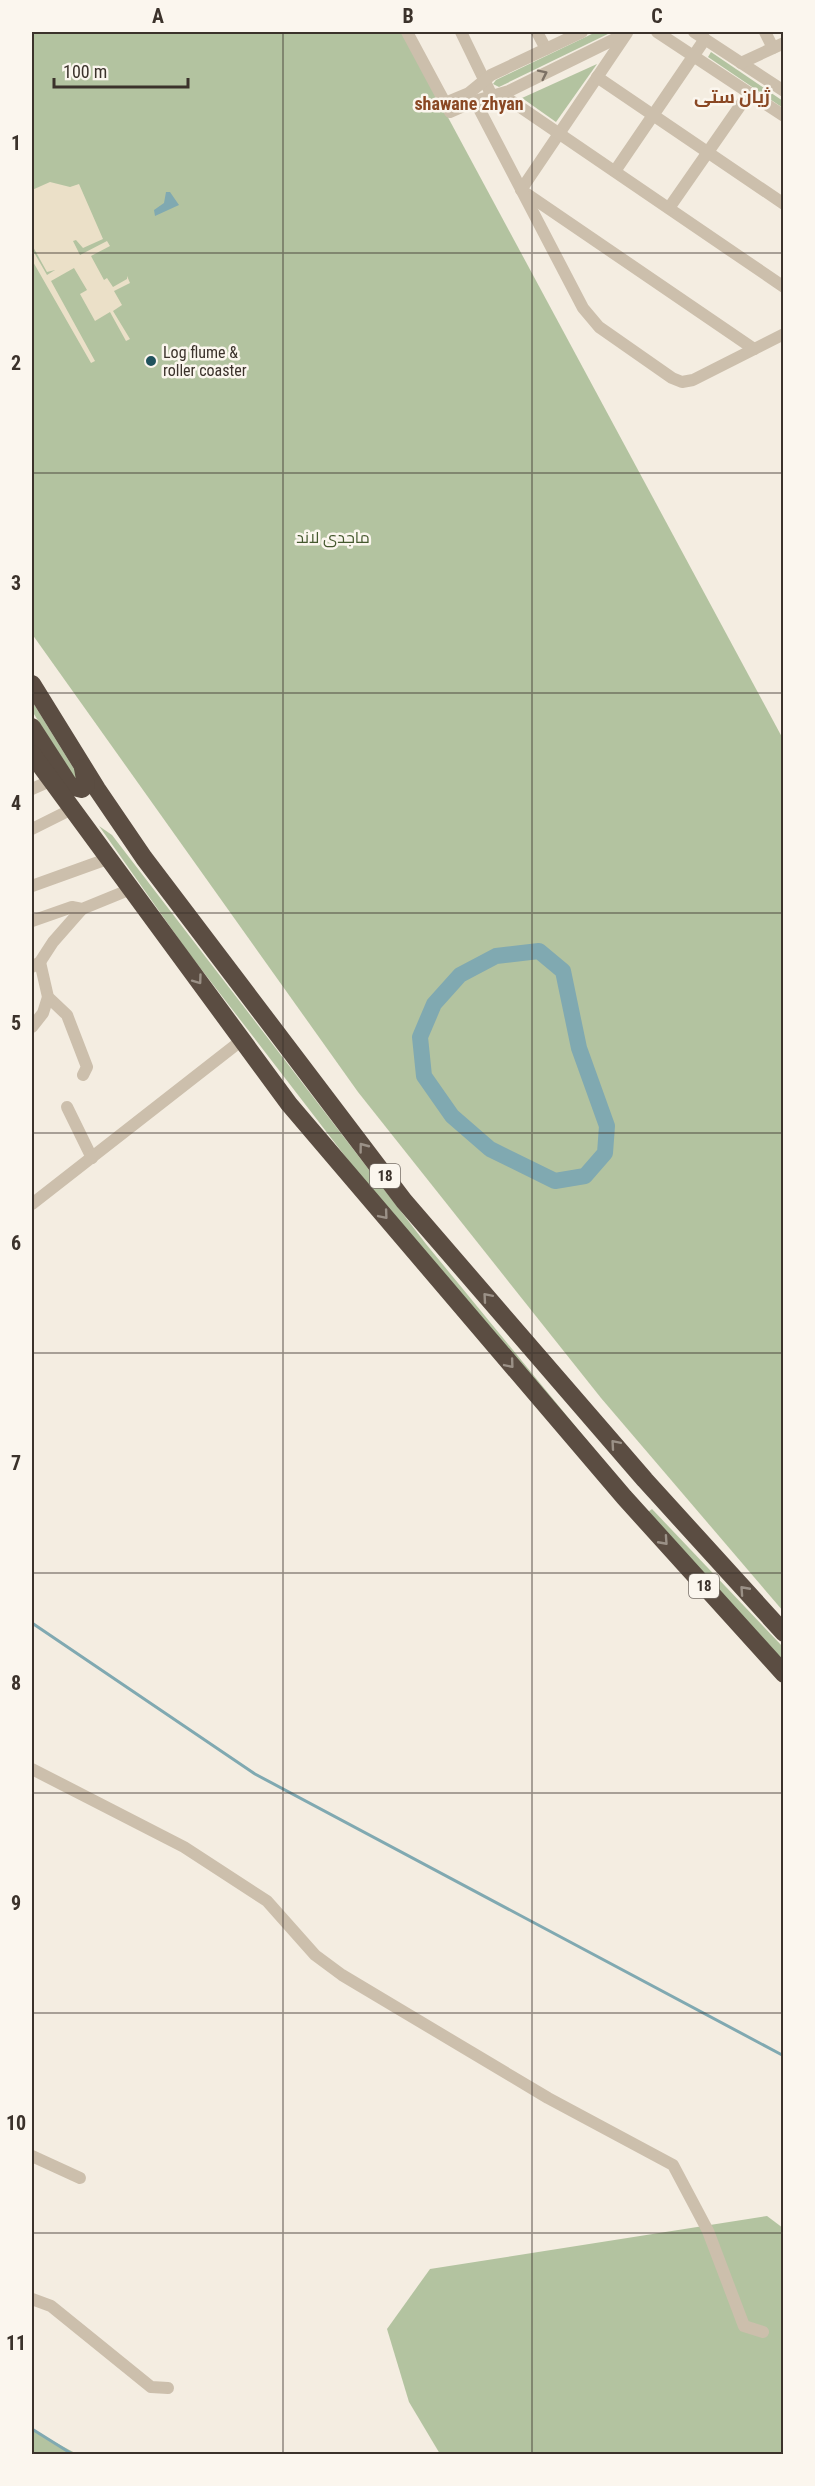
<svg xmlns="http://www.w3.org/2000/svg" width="815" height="2486" font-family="'Roboto Condensed',Cairo,sans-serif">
<rect width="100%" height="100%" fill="#f4ede1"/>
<!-- green -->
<g fill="#b3c3a0">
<path d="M 32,32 L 402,32 L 783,739 L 783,1611 L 601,1398 L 358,1092 L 32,634 Z"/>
<path d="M 596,32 L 612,32 L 499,87 L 493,84 L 496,80 Z"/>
<path d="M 711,52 L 783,101 L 783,108 L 708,57 Z"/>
<path d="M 597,64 L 556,122 L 522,98 Z"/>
<path d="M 32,701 L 79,777 L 76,780 L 32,711 Z"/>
<path d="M 99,826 L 112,835 L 426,1244 L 612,1471 L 355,1169 L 188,952 Z"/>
<path d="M 652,1509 L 783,1647 L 783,1661 L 648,1512 Z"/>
<path d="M 767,2216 L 783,2228 L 783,2454 L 440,2454 L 409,2402 L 387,2329 L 430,2269 Z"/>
<path d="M 32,2430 L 77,2454 L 32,2454 Z"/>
</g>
<!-- plaza -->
<path fill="#ebe0c8" d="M 50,182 L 70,187 L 79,184 L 103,239 L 83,248 L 76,240 L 73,241 L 80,255 L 107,241 L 110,246 L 91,256 L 104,280 L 107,278 L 113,287 L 127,279 L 127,276 L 130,283 L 114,291 L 122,305 L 113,311 L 130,339 L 126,341 L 110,312 L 95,321 L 80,294 L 87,290 L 74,268 L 51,281 L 95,361 L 91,363 L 32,260 L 32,249 L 47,275 L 55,270 L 47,272 L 32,245 L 32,190 Z"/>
<!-- water -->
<path fill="#80a9b1" d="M 166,192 L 170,192 L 179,205 L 155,216 L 154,210 L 164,203 Z"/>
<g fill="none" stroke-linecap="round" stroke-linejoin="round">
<!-- stream -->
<g stroke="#80a9b1" stroke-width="3">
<path d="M 32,1623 L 255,1774 L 784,2056"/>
<path d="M 32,2429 L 72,2454"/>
</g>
<!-- river -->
<path stroke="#80a9b1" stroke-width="16" d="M 539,951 L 563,971 L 579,1048 L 607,1126 L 605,1153 L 585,1176 L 555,1181 L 490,1149 L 452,1116 L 424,1076 L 420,1037 L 434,1004 L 460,975 L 496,956 Z"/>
<!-- minor -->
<g stroke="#ccbfac" stroke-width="12">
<path d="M 407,32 L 450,112 L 475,101 L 509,91 L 625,34"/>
<path d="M 461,32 L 492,96"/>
<path d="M 537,32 L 546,49"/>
<path d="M 657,32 L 784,116"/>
<path d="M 694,32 L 784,91"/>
<path d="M 765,32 L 773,48"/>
<path d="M 627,33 L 521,190 L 754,349"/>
<path d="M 741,63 L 784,43"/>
<path d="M 597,77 L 784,204"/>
<path d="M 501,94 L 784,287"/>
<path d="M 475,101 L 583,308 L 599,327 L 672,378 L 682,382 L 693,380 L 784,334"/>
<path d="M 445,103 L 469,93 L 491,75 L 582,32"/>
<path d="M 615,171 L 705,39"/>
<path d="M 669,208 L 749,93"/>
<path d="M 32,789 L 50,781"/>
<path d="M 32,829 L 72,809"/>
<path d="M 32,886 L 107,859"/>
<path d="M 32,921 L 72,907 L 82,909 L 131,889"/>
<path d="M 40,962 L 48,997 L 67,1015 L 87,1067 L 83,1075"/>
<path d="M 32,967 L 40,962 L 53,942 L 82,909"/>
<path d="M 32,1027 L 43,1013 L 48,997"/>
<path d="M 67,1107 L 92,1158"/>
<path d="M 32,1204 L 242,1040"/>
<path d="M 32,1769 L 184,1847 L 267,1901 L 315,1955 L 342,1975 L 548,2098 L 673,2165 L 708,2231 L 744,2326 L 763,2332"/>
<path d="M 32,2156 L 80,2178"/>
<path d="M 32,2299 L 51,2306 L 151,2387 L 168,2388"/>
</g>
<!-- highway -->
<g stroke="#5b4d42" stroke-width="18">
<path d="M 32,684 L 97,789 L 144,858 L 404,1201 L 645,1480 L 784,1633"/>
<path d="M 32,727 L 70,786 L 82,789 L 86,785 L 83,768"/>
<path d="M 32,754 L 289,1104 L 624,1497 L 784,1674"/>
</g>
</g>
<!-- one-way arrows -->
<defs><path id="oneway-chevron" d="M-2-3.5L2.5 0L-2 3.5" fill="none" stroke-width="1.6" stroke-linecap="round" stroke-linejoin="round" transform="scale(1.5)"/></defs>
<use stroke="#7c7165" href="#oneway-chevron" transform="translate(543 74) rotate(-26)"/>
<g stroke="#9b9187">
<use href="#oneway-chevron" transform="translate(198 980) rotate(54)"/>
<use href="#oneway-chevron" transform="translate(363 1147) rotate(-127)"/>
<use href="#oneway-chevron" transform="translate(384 1215) rotate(50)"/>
<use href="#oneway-chevron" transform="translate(487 1297) rotate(-131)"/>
<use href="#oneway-chevron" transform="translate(510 1364) rotate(50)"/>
<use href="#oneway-chevron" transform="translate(615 1444) rotate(-131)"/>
<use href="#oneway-chevron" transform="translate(664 1541) rotate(48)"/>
<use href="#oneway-chevron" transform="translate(744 1590) rotate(-132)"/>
</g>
<!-- grid -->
<path fill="none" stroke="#3b322b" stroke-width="1.5" stroke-opacity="0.55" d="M 283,32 L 283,2454M 532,32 L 532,2454M 32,253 L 784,253M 32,473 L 784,473M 32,693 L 784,693M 32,913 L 784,913M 32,1133 L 784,1133M 32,1353 L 784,1353M 32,1573 L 784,1573M 32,1793 L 784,1793M 32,2013 L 784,2013M 32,2233 L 784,2233"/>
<!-- markers -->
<circle fill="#20525d" stroke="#fbf6ee" stroke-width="2" cx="151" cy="361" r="6"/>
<g text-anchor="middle" stroke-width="5" stroke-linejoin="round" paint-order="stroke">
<!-- shield labels -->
<g fill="#fbf6ee" stroke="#756d66" stroke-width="1.5">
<rect x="370" y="1164" width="30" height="24" rx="4.5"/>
<rect x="689" y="1574" width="30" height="24" rx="4.5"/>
</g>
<g font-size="15" font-weight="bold" fill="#3b322b">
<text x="385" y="1181">18</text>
<text x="704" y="1591">18</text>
</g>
<!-- poi labels -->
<g font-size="16" fill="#3b322b" stroke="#fbf6ee" text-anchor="start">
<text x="163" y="358">Log flume &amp;<tspan x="163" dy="18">roller coaster</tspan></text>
</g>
<!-- park labels -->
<g font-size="16" fill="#45592f" stroke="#fbf6ee">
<text x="333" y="543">ماجدی لاند</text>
</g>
<!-- neighbourhood labels -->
<g font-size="18" font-weight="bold" fill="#8a4824" stroke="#fbf6ee">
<text x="732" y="103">ژیان ستی</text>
<text x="469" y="110">shawane zhyan</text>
</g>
</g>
<!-- border -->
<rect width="815" height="2486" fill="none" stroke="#fbf6ee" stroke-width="66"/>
<!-- scale -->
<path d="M54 78v9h134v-9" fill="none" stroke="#3b322b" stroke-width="3"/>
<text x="63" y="78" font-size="18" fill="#3b322b" stroke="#fbf6ee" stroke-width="4.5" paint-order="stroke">100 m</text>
<rect x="33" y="33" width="749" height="2420" fill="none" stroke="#3b322b" stroke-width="2"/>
<g font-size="20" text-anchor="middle" font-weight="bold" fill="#3b322b">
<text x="158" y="23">A</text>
<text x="408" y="23">B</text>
<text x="657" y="23">C</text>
<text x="16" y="150">1</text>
<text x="16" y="370">2</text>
<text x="16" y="590">3</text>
<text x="16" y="810">4</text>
<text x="16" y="1030">5</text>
<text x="16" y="1250">6</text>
<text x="16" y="1470">7</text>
<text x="16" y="1690">8</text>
<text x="16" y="1910">9</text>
<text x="16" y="2130">10</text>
<text x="16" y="2350">11</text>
</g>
</svg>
